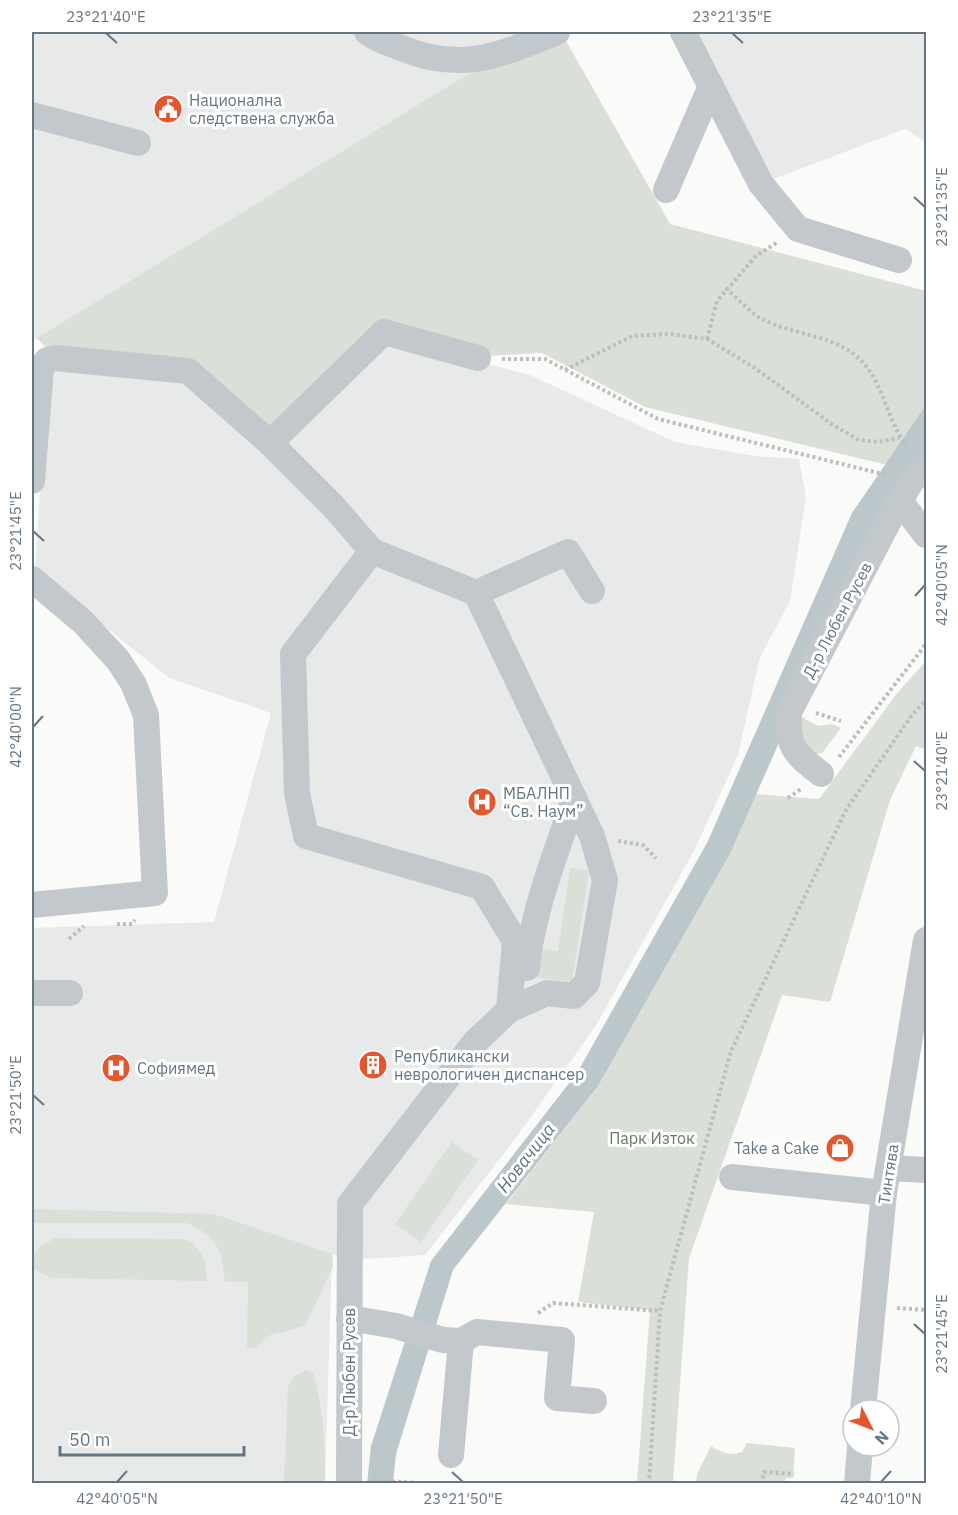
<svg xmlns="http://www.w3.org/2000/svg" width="958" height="1515" font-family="'IBM Plex Sans',sans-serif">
<rect width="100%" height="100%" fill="#fafaf8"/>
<!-- built -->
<g fill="#e8e9e9">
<path d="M 32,32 L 557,32 L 496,57 L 32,342 Z"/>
<path d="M 683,32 L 926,32 L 926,142 L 905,129 L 761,184 Z"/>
<path d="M 387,337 L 530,375 L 675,442 L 754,456 L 799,459 L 806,497 L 790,601 L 760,657 L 738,755 L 695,849 L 595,1027 L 515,1139 L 425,1255 L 349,1260 L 332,1254 L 325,1483 L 32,1483 L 32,928 L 214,922 L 271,713 L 169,678 L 35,570 L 48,366 Z"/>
</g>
<!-- green -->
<g fill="#dadfd7">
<path d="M 561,32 L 670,224 L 926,291 L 926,442 L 900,468 L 645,407 L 542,353 L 486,356 L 383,326 L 272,432 L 197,367 L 54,356 L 37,338 L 496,57 Z"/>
<path d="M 926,661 L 926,750 L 916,746 L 890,800 L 830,1002 L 782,995 L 689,1258 L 673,1483 L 637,1483 L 650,1310 L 578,1302 L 594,1212 L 506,1204 L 598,1086 L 730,854 L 756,794 L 819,799 L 898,692 Z"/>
<path d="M 800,716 L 818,726 L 832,724 L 841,728 L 822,753 L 808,755 L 802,748 Z"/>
<path d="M 570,868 L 589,871 L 572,982 L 527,976 L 531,948 L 558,951 Z"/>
<path d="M 452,1142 L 478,1160 L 421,1242 L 395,1224 Z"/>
<path d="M 32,1209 L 214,1214 L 332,1254 L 333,1267 L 305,1326 L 270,1335 L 254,1349 L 247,1348 L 248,1282 L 225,1282 C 221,1249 219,1238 187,1223 L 32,1223 Z"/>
<path d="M 55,1238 L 186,1239 C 203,1250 206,1261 207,1281 L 51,1278 L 34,1269 L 32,1258 L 40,1247 Z"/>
<path d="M 306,1370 L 313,1373 C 324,1409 325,1446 325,1483 L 284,1483 L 288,1387 L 295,1376 Z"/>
<path d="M 747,1443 L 795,1448 L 793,1478 L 785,1478 L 785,1483 L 696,1483 L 697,1474 L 711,1446 C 722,1453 730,1456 742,1452 Z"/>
</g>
<!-- water -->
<path fill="#bbc7cb" d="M 926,405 L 926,451 L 875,524 L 730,854 L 598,1086 L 453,1270 L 396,1454 L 393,1483 L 367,1484 L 371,1446 L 431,1261 L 577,1073 L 707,843 L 852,513 Z"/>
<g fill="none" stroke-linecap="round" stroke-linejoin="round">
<!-- path -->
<g stroke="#bbbfc2" stroke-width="4" stroke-dasharray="3 3" stroke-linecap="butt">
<path d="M 726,288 C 736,297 746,308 757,316 C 787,335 829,333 856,356 C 885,379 885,422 909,448"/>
<path d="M 707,339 L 717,301 L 756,256 L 778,242"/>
<path d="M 502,359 L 545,359 L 658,419 L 887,475"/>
<path d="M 565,370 L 632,336 L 670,334 L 707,339 L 755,368 L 833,425 L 859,440 L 878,442 L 899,438"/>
<path d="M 816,713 L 841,721"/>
<path d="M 839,757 L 926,644"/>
<path d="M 788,798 L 801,789"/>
<path d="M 618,841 L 643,845 L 656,858"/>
<path d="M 117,924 L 132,924 L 135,920"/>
<path d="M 69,939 L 84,926"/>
<path d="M 897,1308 L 926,1310"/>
<path d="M 538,1313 L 553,1303 L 660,1311"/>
<path d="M 374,1480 L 431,1484"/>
<path d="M 649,1484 L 660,1311 L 731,1051 L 846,810 L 912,715 L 926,700"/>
<path d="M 761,1484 L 764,1472 L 794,1474"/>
</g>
<!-- minor -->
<g stroke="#c3c8cc" stroke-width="26">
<path d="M 367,32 C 376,40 390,43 401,48 C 462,73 500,55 557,32"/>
<path d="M 683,32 L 761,184 L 798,229 L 899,260"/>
<path d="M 32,115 L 138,143"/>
<path d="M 666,190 L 711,86"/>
<path d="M 270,443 L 384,332 L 478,358"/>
<path d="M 32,481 L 41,368 L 47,360 L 55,358 L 188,371 L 270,443 L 333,506 L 372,551 L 293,654 L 297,793 L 306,836 L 482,887 L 515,941 L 509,1010"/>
<path d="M 900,501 L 926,535"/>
<path d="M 372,551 L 476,593"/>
<path d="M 32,579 L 83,622 L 118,660 L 133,683 L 146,715 L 155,893 L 32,905"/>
<path d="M 821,774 C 794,753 787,747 789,712 L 894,511 L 911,482 L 926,465"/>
<path d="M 527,968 C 532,910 557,853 574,798"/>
<path d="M 32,993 L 70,993"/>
<path d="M 889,1168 L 926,1170"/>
<path d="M 732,1177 L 884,1193"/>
<path d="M 349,1318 L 396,1326 L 443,1340 L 461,1341 L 451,1455"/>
<path d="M 461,1341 L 477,1332 L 562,1340 L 557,1398 L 594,1401"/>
<path d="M 863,1410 L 884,1193 L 926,940"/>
<path d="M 349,1484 L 350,1204 L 475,1042 L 509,1010 L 547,993 L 574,996 L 587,983 L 605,880 L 592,836 L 476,593 L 568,552 L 592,591"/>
<path d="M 857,1484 L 860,1446"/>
</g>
</g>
<!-- ticks -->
<path fill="none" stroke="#657683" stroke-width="2" d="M 106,33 L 117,43M 732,33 L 743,43M 914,197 L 925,207M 33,531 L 44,541M 915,596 L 925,585M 33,727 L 43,716M 914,761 L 925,771M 33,1095 L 44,1105M 914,1324 L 925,1334M 452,1472 L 463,1482M 117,1482 L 127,1471M 881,1482 L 891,1471"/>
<!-- icons -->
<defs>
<g id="civic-disc" transform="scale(1.5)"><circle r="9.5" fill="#e4572e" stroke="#fff"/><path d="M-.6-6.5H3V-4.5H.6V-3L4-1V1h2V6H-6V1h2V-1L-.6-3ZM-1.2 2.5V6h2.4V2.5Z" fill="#fff"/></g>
<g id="hospital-disc" transform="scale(1.5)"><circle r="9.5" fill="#e4572e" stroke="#fff"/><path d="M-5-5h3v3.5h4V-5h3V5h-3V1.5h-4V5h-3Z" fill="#fff"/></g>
<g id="building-disc" transform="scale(1.5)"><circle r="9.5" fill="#e4572e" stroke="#fff"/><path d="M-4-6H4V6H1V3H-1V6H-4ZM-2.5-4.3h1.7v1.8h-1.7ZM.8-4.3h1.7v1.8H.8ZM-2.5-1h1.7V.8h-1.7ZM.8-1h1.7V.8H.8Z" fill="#fff"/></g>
<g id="shop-disc" transform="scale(1.5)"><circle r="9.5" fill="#e4572e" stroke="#fff"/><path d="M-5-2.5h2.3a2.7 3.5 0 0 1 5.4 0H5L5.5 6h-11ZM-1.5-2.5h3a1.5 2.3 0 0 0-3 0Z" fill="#fff"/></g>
</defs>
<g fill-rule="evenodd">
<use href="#civic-disc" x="168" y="109"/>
<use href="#hospital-disc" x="482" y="802"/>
<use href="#building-disc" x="373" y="1065"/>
<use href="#hospital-disc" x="116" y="1068"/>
<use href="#shop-disc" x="840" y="1148"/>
</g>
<g text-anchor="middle" stroke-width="6" stroke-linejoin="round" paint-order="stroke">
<!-- poi labels -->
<g font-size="16" fill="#657683" stroke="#fff" text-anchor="start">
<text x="189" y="106">Национална<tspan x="189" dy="18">следствена служба</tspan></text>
<text x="503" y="799">MБАЛНП<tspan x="503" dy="18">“Св. Наум”</tspan></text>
<text x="394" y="1062">Републикански<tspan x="394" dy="18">неврологичен диспансер</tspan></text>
<text x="137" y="1074">Софиямед</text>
<text x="819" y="1154" text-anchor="end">Take a Cake</text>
</g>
<!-- street labels -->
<g font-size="16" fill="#657683" stroke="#fff">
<text transform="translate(837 620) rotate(-62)" y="6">Д-р Любен Русев</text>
<text transform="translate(888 1174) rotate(-81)" y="6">Тинтява</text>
<text transform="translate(349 1372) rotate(-90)" y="6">Д-р Любен Русев</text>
</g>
<!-- park labels -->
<g font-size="16" fill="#687a64" stroke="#fff">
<text x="652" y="1144">Парк Изток</text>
</g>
<!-- water labels -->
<g font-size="18" font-style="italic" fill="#60757c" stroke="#fff">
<text transform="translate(526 1158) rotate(-52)" y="6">Новачица</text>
</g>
</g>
<!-- border -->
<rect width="958" height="1515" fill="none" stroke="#ffffff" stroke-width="66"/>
<!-- north arrow -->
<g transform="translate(871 1428) rotate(132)"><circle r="28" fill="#ffffff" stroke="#c1c8cd" stroke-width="1.5"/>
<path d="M0-4.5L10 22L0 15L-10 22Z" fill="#e4572e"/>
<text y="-9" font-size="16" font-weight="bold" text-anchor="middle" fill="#657683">N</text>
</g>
<!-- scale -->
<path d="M60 1446v9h184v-9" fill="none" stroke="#657683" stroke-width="3"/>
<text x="69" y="1446" font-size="18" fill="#657683" stroke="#ffffff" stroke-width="4.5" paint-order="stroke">50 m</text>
<rect x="33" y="33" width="892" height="1449" fill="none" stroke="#657683" stroke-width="2"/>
<g font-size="15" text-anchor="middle" fill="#657683">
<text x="106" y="22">23°21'40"E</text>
<text x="732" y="22">23°21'35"E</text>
<text transform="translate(942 207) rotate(-90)" y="5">23°21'35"E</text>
<text transform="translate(16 531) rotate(-90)" y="5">23°21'45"E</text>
<text transform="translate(942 585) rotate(-90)" y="5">42°40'05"N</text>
<text transform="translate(16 727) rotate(-90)" y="5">42°40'00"N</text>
<text transform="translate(942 771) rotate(-90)" y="5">23°21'40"E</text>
<text transform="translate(16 1095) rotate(-90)" y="5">23°21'50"E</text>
<text transform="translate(942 1334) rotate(-90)" y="5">23°21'45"E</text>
<text x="117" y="1504">42°40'05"N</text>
<text x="463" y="1504">23°21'50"E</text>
<text x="881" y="1504">42°40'10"N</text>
</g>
</svg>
